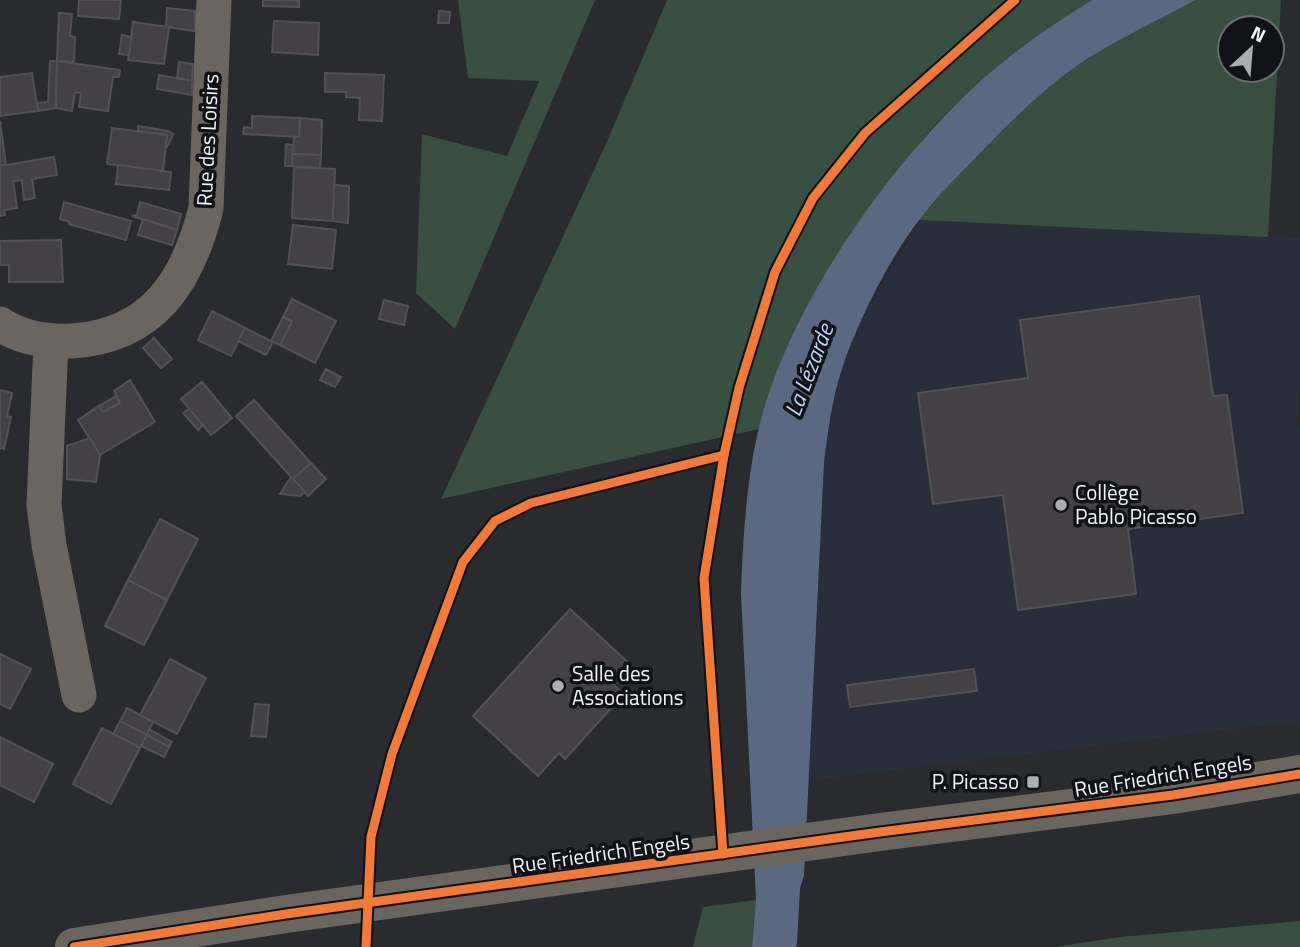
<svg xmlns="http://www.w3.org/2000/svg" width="1300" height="947" font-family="'Titillium Web',sans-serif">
<rect width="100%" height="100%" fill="#292b2f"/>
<!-- built -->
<path fill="#282e3a" d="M 919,220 L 1300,238 L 1300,392 L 1296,426 L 1300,427 L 1300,721 L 807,781 L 824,463 L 832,408 L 841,370 L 863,317 Z"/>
<!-- green -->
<g fill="#384f42" fill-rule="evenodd">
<path d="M 458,0 L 595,0 L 455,329 L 416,293 L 422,134 L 507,156 L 539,81 L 468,78 Z"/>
<path d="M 667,0 L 1092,0 C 1041,32 993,69 949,111 C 927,132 909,157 891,181 C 833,256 784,337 759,429 L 441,499 L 606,144 Z"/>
<path d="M 1196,0 L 1281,0 L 1268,237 L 919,220 C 964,164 1027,98 1088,59 C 1123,37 1160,19 1196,0 ZM 1230,28 L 1272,28 L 1272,70 L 1230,70 Z"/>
<path d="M 756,900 L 752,947 L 693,947 L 703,907 Z"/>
<path d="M 1300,921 L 1300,947 L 1055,947 L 1120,937 Z"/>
</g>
<!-- water -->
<path fill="#596982" d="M 1092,0 L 1196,0 C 1160,19 1123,37 1089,58 C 1048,84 1014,118 981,152 C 960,174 938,195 920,219 C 890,257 857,323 842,369 C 832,399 828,431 824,463 L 804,876 L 800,888 L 797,944 L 796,947 L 752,947 L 756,900 L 741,594 C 743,529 748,451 770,390 C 808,280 898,154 985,77 C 1018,48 1055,23 1092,0 Z"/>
<!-- building -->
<g fill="#434047" stroke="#525255" stroke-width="2">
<path d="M 79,0 L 121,0 L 119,19 L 78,16 Z"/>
<path d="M 263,0 L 299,0 L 299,7 L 263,6 Z"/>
<path d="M 167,8 L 195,11 L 195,31 L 166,27 Z"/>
<path d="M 439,11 L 450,12 L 449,23 L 438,23 Z"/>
<path d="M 59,13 L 72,14 L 70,36 L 75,37 L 74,62 L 57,61 Z"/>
<path d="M 274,21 L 319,23 L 318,55 L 272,52 Z"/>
<path d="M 133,22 L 169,27 L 164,64 L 128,60 Z"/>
<path d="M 122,35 L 131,37 L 129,55 L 119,54 Z"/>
<path d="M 50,61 L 57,61 L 56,108 L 38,111 L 37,103 L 48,102 Z"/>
<path d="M 57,61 L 120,70 L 119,77 L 113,77 L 108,111 L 79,107 L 81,93 L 75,92 L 72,111 L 56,108 Z"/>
<path d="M 179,62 L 193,64 L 192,81 L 177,78 Z"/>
<path d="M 32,73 L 38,111 L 0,116 L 0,77 Z"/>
<path d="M 325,73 L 384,75 L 382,121 L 359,120 L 360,98 L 346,97 L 346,92 L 325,92 Z"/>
<path d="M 159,75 L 192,81 L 192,95 L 157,89 Z"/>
<path d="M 252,116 L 300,118 L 299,137 L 243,134 L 244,127 L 252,128 Z"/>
<path d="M 300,118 L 322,120 L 321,155 L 293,154 L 294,137 L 299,137 Z"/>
<path d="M 0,121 L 6,165 L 0,166 Z"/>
<path d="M 138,126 L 168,131 L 173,134 L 169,144 L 165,149 L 167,135 L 138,131 Z"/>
<path d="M 112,128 L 167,135 L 163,171 L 107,164 Z"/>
<path d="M 286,144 L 293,145 L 292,166 L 285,166 Z"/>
<path d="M 293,154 L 321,155 L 320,168 L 292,166 Z"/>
<path d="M 54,157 L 57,175 L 32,179 L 35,198 L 24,200 L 22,180 L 13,181 L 17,208 L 4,210 L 5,215 L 0,216 L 0,166 Z"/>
<path d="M 118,165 L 171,172 L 169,190 L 116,184 Z"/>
<path d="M 294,167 L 335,169 L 333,221 L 292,218 Z"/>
<path d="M 334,185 L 349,186 L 348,223 L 333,221 Z"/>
<path d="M 64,202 L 131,221 L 126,240 L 69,224 L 70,222 L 60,219 Z"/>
<path d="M 140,202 L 181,214 L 177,230 L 132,216 L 137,215 Z"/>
<path d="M 143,219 L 177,230 L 172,245 L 138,235 Z"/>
<path d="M 293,225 L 336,230 L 332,269 L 288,264 Z"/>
<path d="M 61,240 L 63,282 L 9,282 L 9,265 L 0,265 L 0,241 Z"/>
<path d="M 1199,296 L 1213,396 L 1227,395 L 1243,513 L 1128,529 L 1136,594 L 1018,610 L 1003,495 L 933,504 L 918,393 L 1028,378 L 1020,320 Z"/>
<path d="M 292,299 L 336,321 L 315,363 L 280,345 L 292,321 L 283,317 Z"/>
<path d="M 384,300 L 408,306 L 404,325 L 379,319 Z"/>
<path d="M 212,311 L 245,328 L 231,356 L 198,340 Z"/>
<path d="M 283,317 L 292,321 L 280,345 L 271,341 Z"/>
<path d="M 245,328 L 273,342 L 266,355 L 238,341 Z"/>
<path d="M 154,338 L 172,359 L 161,368 L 143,348 Z"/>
<path d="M 326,369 L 341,377 L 335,387 L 320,380 Z"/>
<path d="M 130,380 L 155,422 L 100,455 L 78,420 L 99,406 L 103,412 L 120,403 L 114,391 Z"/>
<path d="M 202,382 L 232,418 L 211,435 L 181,399 Z"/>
<path d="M 0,390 L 12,393 L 7,416 L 11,417 L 4,449 L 0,448 Z"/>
<path d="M 116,396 L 120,403 L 103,412 L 99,406 Z"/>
<path d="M 254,400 L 311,463 L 293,479 L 236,416 Z"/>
<path d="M 189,409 L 203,425 L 198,430 L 183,413 Z"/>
<path d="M 90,438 L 100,455 L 96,482 L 67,479 L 67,446 Z"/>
<path d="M 311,463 L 326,479 L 308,496 L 293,479 Z"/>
<path d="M 291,477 L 304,491 L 301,496 L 280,494 Z"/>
<path d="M 160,519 L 198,539 L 167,600 L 128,580 Z"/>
<path d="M 128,580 L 167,600 L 144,645 L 105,626 Z"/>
<path d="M 570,609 L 631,665 L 620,677 L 613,671 L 606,678 L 624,694 L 565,759 L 559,753 L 538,776 L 473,716 Z"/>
<path d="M 0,654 L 31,669 L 10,709 L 0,704 Z"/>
<path d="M 170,659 L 206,678 L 177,734 L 140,715 Z"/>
<path d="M 974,669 L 977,691 L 850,707 L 847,685 Z"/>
<path d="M 255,704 L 269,705 L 266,737 L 251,736 Z"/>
<path d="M 127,708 L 153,722 L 147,735 L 120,721 Z"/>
<path d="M 120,721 L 147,735 L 140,748 L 113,734 Z"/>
<path d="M 102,728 L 140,748 L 111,804 L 73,784 Z"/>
<path d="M 149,729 L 172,742 L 169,747 L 147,735 Z"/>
<path d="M 147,735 L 169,747 L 164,757 L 141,746 Z"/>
<path d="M 0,737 L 53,764 L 34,802 L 0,785 Z"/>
</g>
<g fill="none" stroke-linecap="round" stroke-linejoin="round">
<!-- minor -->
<g stroke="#6a655e" stroke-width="35">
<path d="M 0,324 C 21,338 47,342 72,341 C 153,336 188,281 206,208 L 214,0"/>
<path d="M 51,342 L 44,505 L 49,545 L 79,695"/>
</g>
<!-- tertiary -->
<path stroke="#6a655e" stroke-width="38" d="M 74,947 L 286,914 L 880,832 L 1173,795 L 1300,774"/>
<!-- cycleway casing -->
<g stroke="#111216" stroke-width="13">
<g id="cycleway">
<path d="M 723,854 L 704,578 L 724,455 L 739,388 L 775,272 L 813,198 L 865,133 L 1015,0"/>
<path d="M 74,947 L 286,914 L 880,832 L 1173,795 L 1300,774"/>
<path d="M 366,947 L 371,837 L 392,754 L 463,562 L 495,521 L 531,503 L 724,455"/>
</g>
</g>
<!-- cycleway -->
<use href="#cycleway" stroke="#f17a3a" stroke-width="9"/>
</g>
<!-- markers -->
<g fill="#aaadb2" stroke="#111216" stroke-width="2.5">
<circle cx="1061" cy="505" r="7"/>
<circle cx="558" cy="686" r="7"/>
<rect x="1026" y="775" width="14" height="14" rx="3.5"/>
</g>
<g text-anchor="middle" stroke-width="7" stroke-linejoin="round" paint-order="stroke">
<!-- street labels -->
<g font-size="21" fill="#f0f3f8" stroke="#111216">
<text transform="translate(208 140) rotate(-87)" y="7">Rue des Loisirs</text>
<text transform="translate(1163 776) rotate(-9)" y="7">Rue Friedrich Engels</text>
<text transform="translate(601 854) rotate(-8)" y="7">Rue Friedrich Engels</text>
</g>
<!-- poi labels -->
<g font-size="21" fill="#f0f3f8" stroke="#111216" text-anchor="start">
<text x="1075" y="500">Collège<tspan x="1075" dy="24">Pablo Picasso</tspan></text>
<text x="572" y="681">Salle des<tspan x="572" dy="24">Associations</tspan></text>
<text x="1019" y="789" text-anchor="end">P. Picasso</text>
</g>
<!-- water labels -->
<g font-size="23" font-style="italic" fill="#b9d3fa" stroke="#111216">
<text transform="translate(809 370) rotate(-69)" y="8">La Lézarde</text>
</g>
</g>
<!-- north arrow -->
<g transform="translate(1251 49) rotate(26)"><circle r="33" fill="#111216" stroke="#6a6c70" stroke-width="2"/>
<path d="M0-5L12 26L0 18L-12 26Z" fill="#aaadb2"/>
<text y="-10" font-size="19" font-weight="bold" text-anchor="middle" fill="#f0f3f8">N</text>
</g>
</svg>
